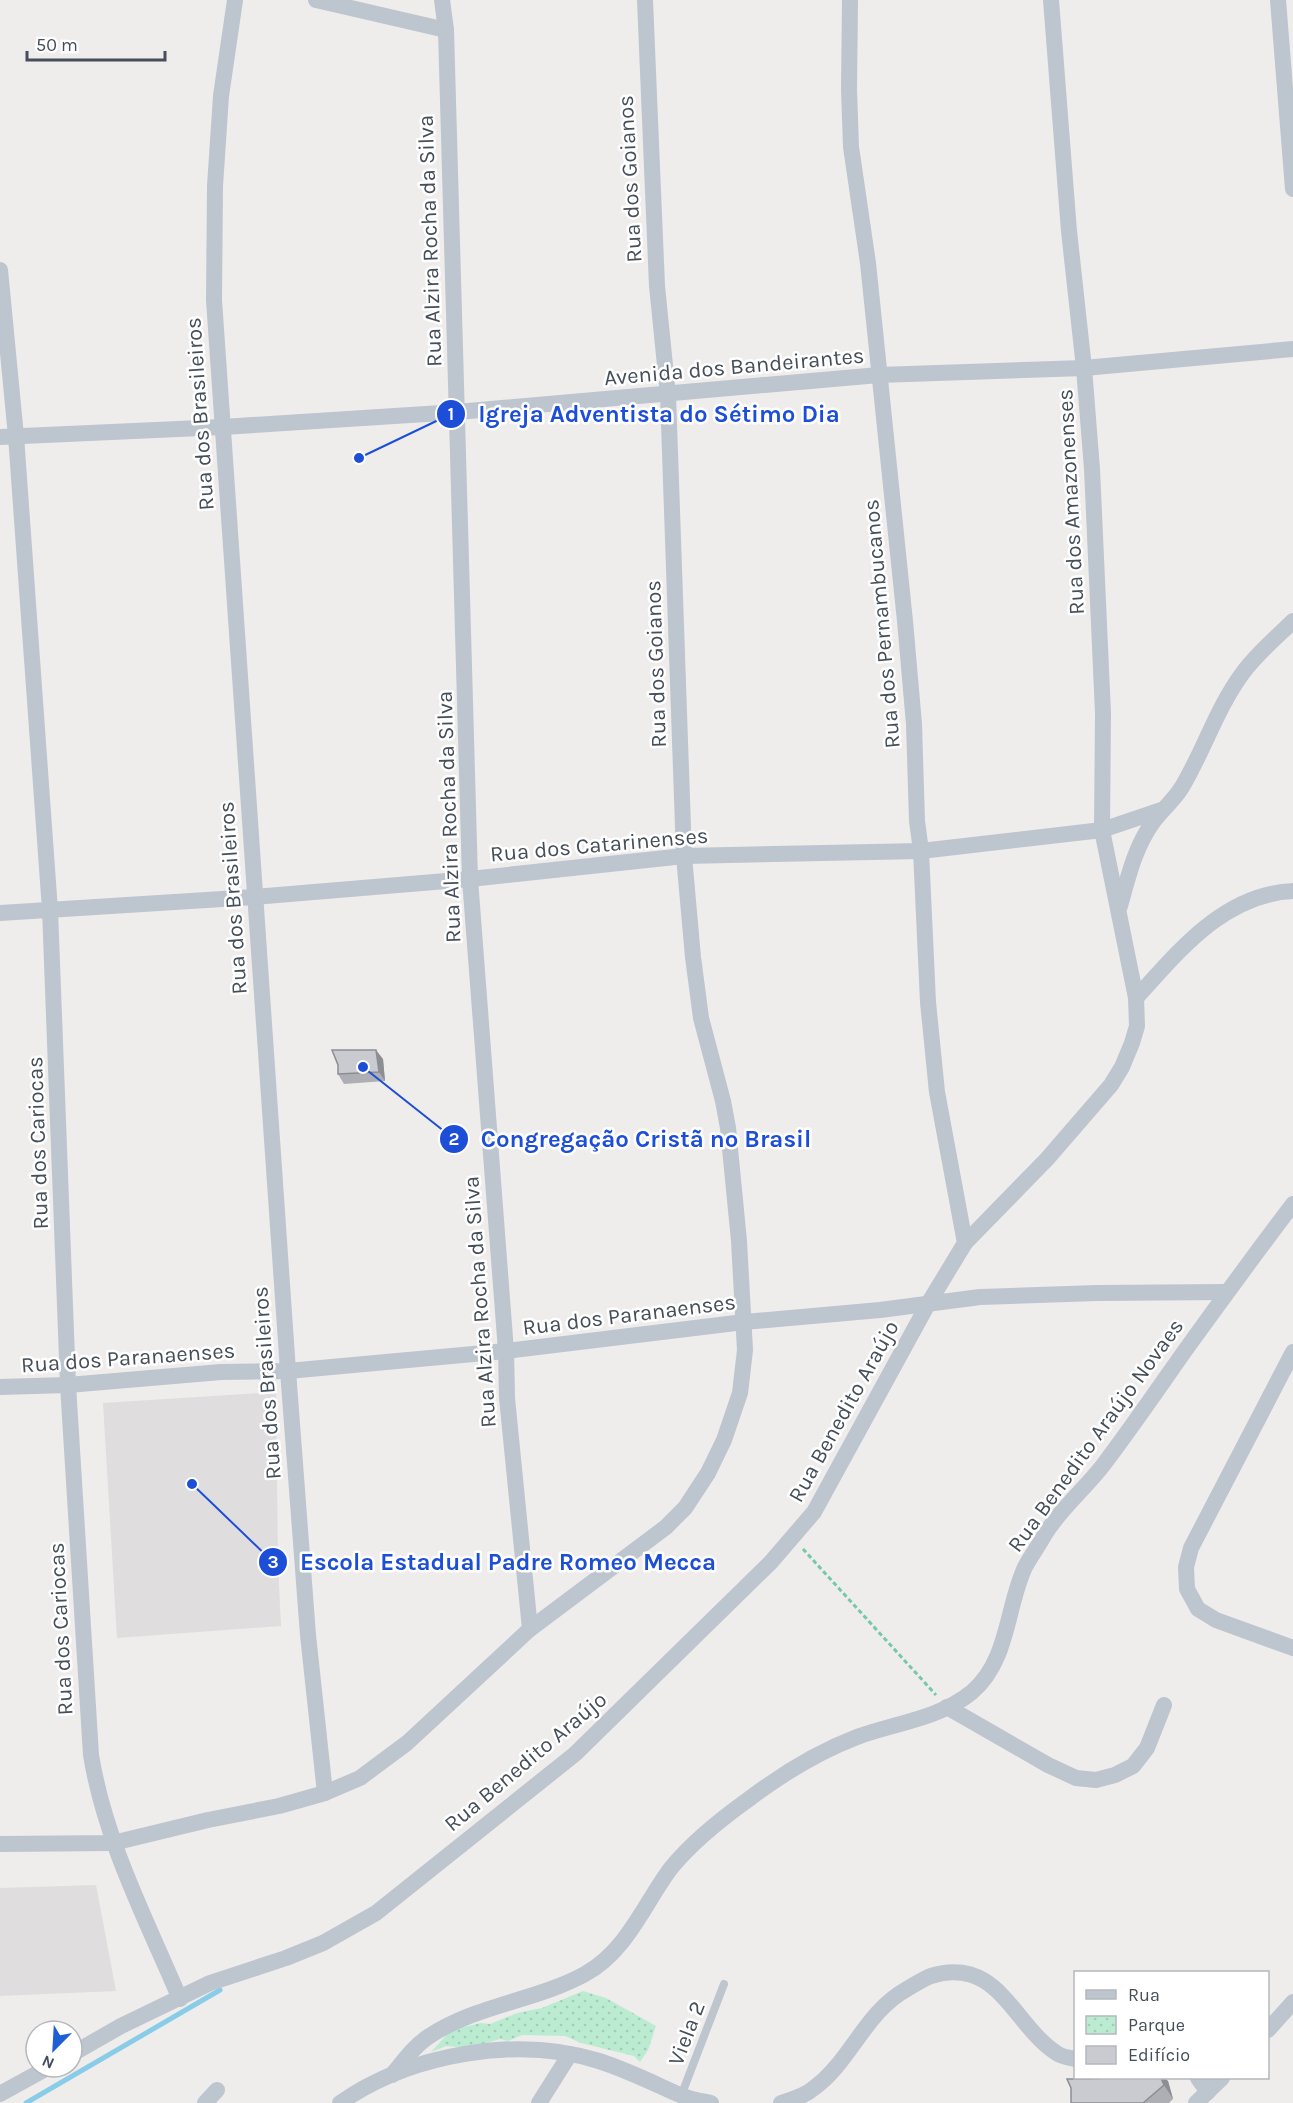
<svg xmlns="http://www.w3.org/2000/svg" width="1293" height="2103" font-family="Karla,sans-serif">
<defs>
<pattern id="park-dots" width="8" height="8" patternUnits="userSpaceOnUse" patternTransform="scale(1.5)"><rect width="8" height="8" fill="#bbecd2"/><path d="M2 2h.1M6 6h.1" fill="none" stroke="#a2ccb7" stroke-width="1.8" stroke-linecap="round"/></pattern>
</defs>
<rect width="100%" height="100%" fill="#efecec"/>
<!-- education -->
<g fill="#e0ddde">
<path d="M 276,1392 L 278,1564 L 281,1626 L 117,1638 L 103,1403 Z"/>
<path d="M 96,1885 L 116,1991 L 0,1996 L 0,1888 Z"/>
</g>
<!-- park -->
<path fill="url(#park-dots)" d="M 583,1991 L 606,1998 L 656,2026 L 648,2050 L 640,2062 L 634,2056 L 581,2043 L 565,2036 L 522,2035 L 508,2041 L 500,2039 L 469,2048 L 446,2046 L 431,2052 L 451,2030 L 481,2023 L 490,2024 L 517,2013 L 542,2008 Z"/>
<g fill="none" stroke-linecap="round" stroke-linejoin="round">
<!-- stream -->
<path stroke="#89cce8" stroke-width="5" d="M 26,2103 L 220,1990"/>
<!-- path -->
<path stroke="#74c9a6" stroke-width="3" stroke-dasharray="4.5 3" stroke-linecap="butt" d="M 803,1549 L 936,1695"/>
<!-- service -->
<path stroke="#bdc5ce" stroke-width="8" d="M 681,2096 L 724,1984"/>
<!-- minor -->
<g stroke="#bdc5ce" stroke-width="16">
<path d="M 235,0 L 221,96 L 215,186 L 214,300 L 288,1371 L 308,1635 L 325,1793"/>
<path d="M 316,0 L 446,30"/>
<path d="M 442,0 L 446,30 L 470,879 L 506,1351 L 507,1398 L 530,1629"/>
<path d="M 850,0 L 849,90 L 851,147 L 868,263 L 905,621 L 914,724 L 917,821 L 921,851 L 928,1002 L 937,1092 L 965,1243"/>
<path d="M 1278,0 L 1293,189"/>
<path d="M 0,270 L 16,436 L 50,910 L 68,1385 L 91,1755 C 105,1841 146,1919 180,1999"/>
<path d="M 0,437 L 223,427 L 457,412 L 879,375 L 1084,368 L 1293,349"/>
<path d="M 1120,906 C 1128,877 1135,847 1153,822 C 1163,809 1174,800 1182,787 C 1204,750 1217,708 1242,674 C 1256,654 1276,638 1293,621"/>
<path d="M 0,913 L 254,897 L 470,879 L 684,856 L 921,851 L 1102,830 L 1164,809"/>
<path d="M 1136,998 C 1179,951 1224,894 1293,891"/>
<path d="M 1293,1352 L 1191,1548 L 1186,1567 L 1187,1589 L 1198,1609 L 1216,1620 L 1293,1648"/>
<path d="M 0,1387 L 68,1385 L 221,1372 L 288,1371 L 506,1351 L 744,1322 L 880,1310 L 980,1297 L 1097,1293 L 1227,1292"/>
<path d="M 947,1707 L 1048,1765 L 1076,1778 L 1096,1780 L 1115,1775 L 1133,1766 L 1147,1748 L 1164,1705"/>
<path d="M 0,1844 L 113,1843 L 208,1820 L 279,1806 L 325,1793 L 360,1778 L 407,1743 L 530,1629 L 666,1527 L 685,1508 L 708,1473 L 724,1440 L 740,1393 L 745,1350 L 739,1241 L 728,1128 L 723,1101 L 701,1018 L 693,957 L 684,856 L 668,395 L 657,286 L 645,0"/>
<path d="M 1268,2030 L 1293,2002"/>
<path d="M 72,2054 L 121,2026 L 210,1983 L 286,1958 L 323,1943 L 376,1913 L 575,1754 L 771,1562 L 814,1512 L 928,1304 L 965,1243 L 1047,1159 L 1111,1085 L 1122,1067 L 1132,1043 L 1137,1026 L 1136,998 L 1102,830 L 1103,713 L 1092,469 L 1084,368 L 1069,231 L 1051,0"/>
<path d="M 392,2075 C 403,2062 413,2047 428,2037 C 475,2005 536,2001 585,1974 C 627,1951 644,1904 671,1868 C 693,1841 721,1819 749,1799 C 782,1774 818,1752 857,1737 C 895,1723 939,1719 972,1692 C 1009,1660 1006,1608 1025,1567 C 1031,1556 1039,1545 1045,1534 C 1061,1508 1086,1488 1104,1464 C 1132,1427 1158,1389 1184,1352 C 1220,1302 1256,1253 1293,1204"/>
<path d="M 1198,2078 L 1208,2092"/>
<path d="M 0,2094 L 49,2067"/>
<path d="M 205,2103 L 217,2090"/>
<path d="M 340,2103 C 410,2054 517,2035 599,2061 C 627,2070 653,2083 680,2095 C 689,2099 701,2101 711,2103"/>
<path d="M 539,2103 L 570,2054"/>
<path d="M 781,2103 C 793,2099 805,2096 814,2088 C 851,2061 865,2012 907,1989 C 914,1985 923,1979 931,1976 C 999,1955 1013,2026 1058,2054 C 1063,2057 1070,2058 1076,2059"/>
<path d="M 1196,2103 L 1222,2078"/>
</g>
</g>
<!-- wall -->
<g fill="#adafb4">
<path d="M 383,1059 L 385,1081 L 344,1084 L 338,1074 Z"/>
<path d="M 1168,2081 L 1173,2099 L 1169,2103 L 1071,2103 L 1071,2088 Z"/>
</g>
<!-- shaded-wall -->
<g fill="#8d8e92">
<path d="M 376,1050 L 383,1059 L 385,1081 L 379,1072 Z"/>
<path d="M 1161,2078 L 1165,2078 L 1168,2081 L 1173,2099 L 1164,2085 Z"/>
</g>
<!-- building -->
<g fill="#c9cbd1" stroke="#8d8e92" stroke-width="1.5">
<path d="M 332,1050 L 376,1050 L 379,1072 L 338,1074 L 338,1065 Z"/>
<path d="M 1106,2078 L 1161,2078 L 1164,2085 L 1143,2103 L 1071,2103 L 1071,2088 L 1067,2079 L 1090,2079 Z"/>
</g>
<g text-anchor="middle" stroke-width="5" stroke-linejoin="round" paint-order="stroke">
<!-- street labels -->
<g font-size="22" fill="#454e59" stroke="#fff">
<text transform="translate(629 179) rotate(-93)" y="8">Rua dos Goianos</text>
<text transform="translate(429 241) rotate(-92)" y="8">Rua Alzira Rocha da Silva</text>
<text transform="translate(734 366) rotate(-5)" y="8">Avenida dos Bandeirantes</text>
<text transform="translate(199 414) rotate(-94)" y="8">Rua dos Brasileiros</text>
<text transform="translate(1070 502) rotate(-93)" y="8">Rua dos Amazonenses</text>
<text transform="translate(881 624) rotate(-95)" y="8">Rua dos Pernambucanos</text>
<text transform="translate(655 664) rotate(-92)" y="8">Rua dos Goianos</text>
<text transform="translate(448 817) rotate(-92)" y="8">Rua Alzira Rocha da Silva</text>
<text transform="translate(599 844) rotate(-5)" y="8">Rua dos Catarinenses</text>
<text transform="translate(232 898) rotate(-94)" y="8">Rua dos Brasileiros</text>
<text transform="translate(37 1143) rotate(-92)" y="8">Rua dos Cariocas</text>
<text transform="translate(479 1302) rotate(-94)" y="8">Rua Alzira Rocha da Silva</text>
<text transform="translate(629 1314) rotate(-7)" y="8">Rua dos Paranaenses</text>
<text transform="translate(128 1357) rotate(-4)" y="8">Rua dos Paranaenses</text>
<text transform="translate(266 1383) rotate(-94)" y="8">Rua dos Brasileiros</text>
<text transform="translate(843 1411) rotate(-61)" y="8">Rua Benedito Araújo</text>
<text transform="translate(1095 1435) rotate(-54)" y="8">Rua Benedito Araújo Novaes</text>
<text transform="translate(60 1629) rotate(-93)" y="8">Rua dos Cariocas</text>
<text transform="translate(525 1761) rotate(-40)" y="8">Rua Benedito Araújo</text>
<text transform="translate(686 2033) rotate(-69)" y="8">Viela 2</text>
</g>
</g>
<!-- callouts -->
<path fill="none" stroke="#1d4ed8" stroke-width="2" d="M359 458L451 414M363 1067L454 1139M192 1484L273 1562"/>
<g fill="#1d4ed8" stroke="#fff" stroke-width="2">
<circle cx="359" cy="458" r="6"/>
<circle cx="363" cy="1067" r="6"/>
<circle cx="192" cy="1484" r="6"/>
<circle cx="451" cy="414" r="15"/>
<circle cx="454" cy="1139" r="15"/>
<circle cx="273" cy="1562" r="15"/>
</g>
<g font-size="18" text-anchor="middle" font-weight="bold" fill="#fff">
<text x="451" y="420">1</text>
<text x="454" y="1145">2</text>
<text x="273" y="1568">3</text>
</g>
<g font-size="24" text-anchor="middle" font-weight="bold" fill="#1d4ed8" stroke="#fff" stroke-width="5" stroke-linejoin="round" paint-order="stroke">
<text x="659" y="422">Igreja Adventista do Sétimo Dia</text>
<text x="646" y="1147">Congregação Cristã no Brasil</text>
<text x="508" y="1570">Escola Estadual Padre Romeo Mecca</text>
</g>
<!-- legend -->
<rect x="1074" y="1971" width="195" height="108" fill="#ffffff" stroke="#b5b8bd" stroke-width="1.5"/>
<rect x="1086" y="1990" width="30" height="9" fill="#bdc5ce" stroke="#b5b8bd" stroke-width="1.5"/>
<text x="1128" y="2001" font-size="18" fill="#454e59">Rua</text>
<rect x="1086" y="2016" width="30" height="18" fill="url(#park-dots)" stroke="#b5b8bd" stroke-width="1.5"/>
<text x="1128" y="2031" font-size="18" fill="#454e59">Parque</text>
<rect x="1086" y="2046" width="30" height="18" fill="#c9cbd1" stroke="#b5b8bd" stroke-width="1.5"/>
<text x="1128" y="2061" font-size="18" fill="#454e59">Edifício</text>
<!-- north arrow -->
<g transform="translate(54 2049) rotate(204)"><circle r="28" fill="#ffffff" stroke="#b5b8bd" stroke-width="1.5"/>
<path d="M0-4.5L10 22L0 15L-10 22Z" fill="#1f5fd6"/>
<text y="-9" font-size="16" font-weight="bold" text-anchor="middle" fill="#454e59">N</text>
</g>
<!-- scale -->
<path d="M27 51v9h138v-9" fill="none" stroke="#454e59" stroke-width="3"/>
<text x="36" y="51" font-size="18" fill="#454e59" stroke="#ffffff" stroke-width="4.5" paint-order="stroke">50 m</text>
</svg>
